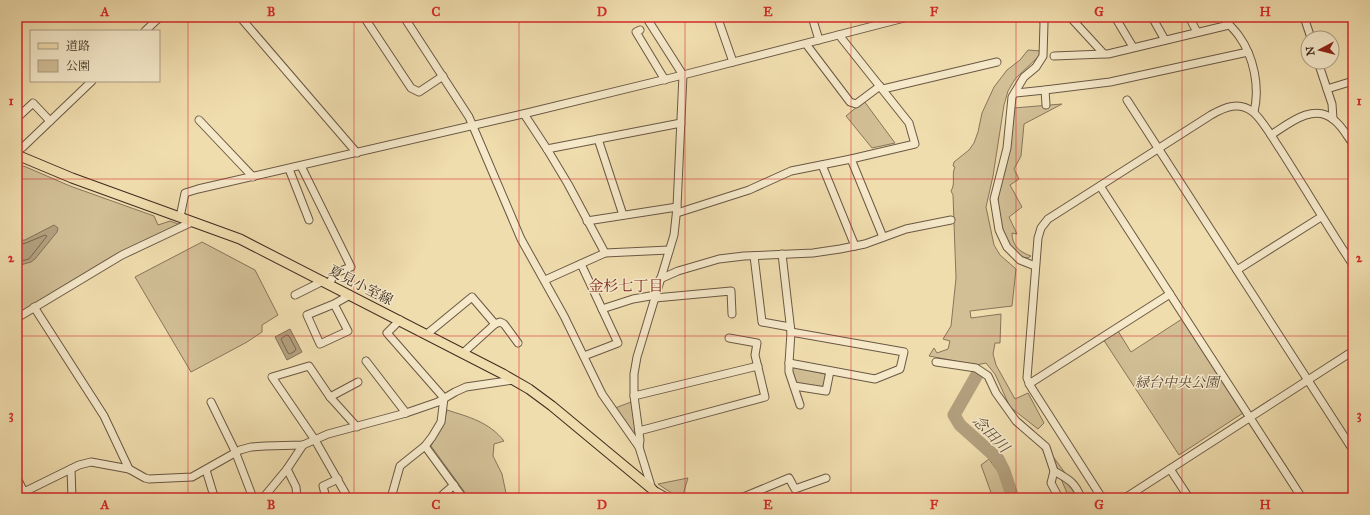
<svg xmlns="http://www.w3.org/2000/svg" width="1370" height="515" font-family="'IM FELL Great Primer','Noto Serif JP',serif">
<rect width="100%" height="100%" fill="#f0ddae"/>
<filter id="stains"><feTurbulence type="fractalNoise" baseFrequency=".005" numOctaves="4"/><feColorMatrix values="0 0 0 0 .2 0 0 0 0 .09 0 0 0 0 .02 0 0 0 .5 -.17"/></filter>
<radialGradient id="worn" r=".72"><stop offset=".6" stop-color="#630" stop-opacity="0"/><stop offset="1" stop-color="#630" stop-opacity=".3"/></radialGradient>
<!-- green -->
<g fill="#d2bf96" stroke="#88755b">
<path d="M 1028,50 L 1041,51 L 1040,55 L 1015,79 L 1008,91 L 1004,105 L 993,176 L 986,207 L 994,245 L 1000,255 L 1016,269 L 1012,306 L 970,311 L 971,318 L 1001,314 L 1000,343 L 995,343 L 993,354 L 996,365 L 1015,399 L 1028,393 L 1044,423 L 1038,429 L 1010,407 L 995,374 L 986,363 L 976,365 L 929,356 L 934,348 L 937,353 L 948,349 L 950,341 L 943,339 L 951,326 L 956,278 L 953,195 L 951,191 C 956,183 951,175 955,167 L 953,166 L 954,162 L 969,150 L 974,143 L 978,132 L 982,113 L 994,87 L 1007,70 L 1020,60 Z"/>
<path d="M 864,101 L 895,143 L 872,148 L 846,116 Z"/>
<path d="M 1062,104 L 1024,124 L 1021,156 L 1014,169 L 1019,179 L 1010,185 L 1022,207 L 1009,217 L 1017,234 L 1012,233 C 1012,245 1019,252 1031,256 L 1028,258 L 1021,257 L 1009,246 L 999,220 L 998,197 L 1014,108 Z"/>
<path d="M 17,164 L 26,167 L 70,186 L 154,216 L 158,225 L 170,221 L 181,225 L 101,265 L 17,314 Z"/>
<path d="M 202,242 L 255,270 L 278,315 L 262,325 L 262,332 L 247,342 L 191,372 L 135,277 Z"/>
<path d="M 1182,319 L 1243,413 L 1179,455 L 1103,339 L 1118,331 L 1131,352 Z"/>
<path d="M 792,367 L 825,374 L 827,377 L 825,387 L 822,388 L 797,384 L 790,370 Z"/>
<path d="M 631,402 L 636,432 L 633,434 L 615,408 Z"/>
<path d="M 447,410 C 469,417 489,422 504,441 L 494,444 L 493,456 L 502,474 L 507,498 L 469,498 L 431,446 L 443,424 Z"/>
<path d="M 1019,418 L 1036,433 L 1065,473 L 1076,492 L 1078,498 L 1069,498 L 1057,469 Z"/>
<path d="M 989,459 L 999,473 L 1009,498 L 993,498 L 981,465 Z"/>
<path d="M 688,478 L 682,498 L 673,494 L 658,484 Z"/>
</g>
<!-- water -->
<g fill="#b3a07e" stroke="#847158">
<path d="M 54,225 L 58,228 L 57,232 L 35,259 L 31,262 L 17,266 L 17,241 L 25,240 Z"/>
<path d="M 290,329 L 302,352 L 287,360 L 275,337 Z"/>
</g>
<g fill="none" stroke-linecap="round" stroke-linejoin="round">
<!-- shore -->
<g stroke="#78664f" stroke-width="1">
<path d="M 17,245 L 26,243 L 45,235 L 47,236 L 29,259 L 17,262"/>
<path d="M 287,335 L 289,336 L 296,349 L 295,351 L 290,354 L 288,353 L 281,339 L 282,338 Z"/>
</g>
<!-- river -->
<path stroke="#b3a07e" stroke-width="13" d="M 978,373 L 954,415 L 960,425 L 998,459 L 1004,471 L 1013,498"/>
<!-- minor casing -->
<g stroke="#6a5844" stroke-width="9">
<g id="minor">
<path d="M 240,17 L 357,153"/>
<path d="M 364,17 L 411,88 L 419,92 L 443,76"/>
<path d="M 404,17 L 469,117 L 521,239 L 564,316 L 602,394 L 639,447 L 652,489 L 668,498"/>
<path d="M 812,17 L 819,40"/>
<path d="M 1070,17 L 1104,54 L 1108,54 L 1229,25"/>
<path d="M 1115,17 L 1133,47"/>
<path d="M 1152,17 L 1165,40"/>
<path d="M 1189,17 L 1197,32"/>
<path d="M 1223,17 C 1228,24 1234,29 1239,36 C 1254,57 1260,87 1254,112"/>
<path d="M 1304,17 L 1311,38"/>
<path d="M 718,19 L 733,62"/>
<path d="M 640,30 L 636,32 L 665,80"/>
<path d="M 145,31 L 160,17"/>
<path d="M 806,44 L 850,102 L 856,104 L 880,86"/>
<path d="M 1054,56 L 1104,54"/>
<path d="M 1318,62 L 1332,104 L 1333,119"/>
<path d="M 883,89 L 997,62"/>
<path d="M 1327,89 L 1353,81"/>
<path d="M 1045,90 L 1046,105"/>
<path d="M 1015,93 L 1045,90 L 1110,82 L 1248,52"/>
<path d="M 1127,100 L 1353,450"/>
<path d="M 524,114 L 547,149 L 568,184 L 605,253"/>
<path d="M 17,118 L 33,103 L 50,121"/>
<path d="M 199,120 L 253,177"/>
<path d="M 1271,135 C 1288,124 1314,102 1334,120 C 1342,126 1347,136 1353,144"/>
<path d="M 598,139 L 623,215"/>
<path d="M 547,149 L 681,123"/>
<path d="M 17,151 L 23,147 L 92,81"/>
<path d="M 851,159 L 883,237"/>
<path d="M 822,165 L 855,246"/>
<path d="M 301,166 L 351,267 L 335,273 L 329,284"/>
<path d="M 289,169 L 309,220"/>
<path d="M 1100,186 L 1302,498"/>
<path d="M 677,213 L 749,190 L 791,171 L 851,159 L 915,144 L 909,123 L 839,35"/>
<path d="M 180,217 L 185,193 L 198,189 L 527,113 L 683,75 L 908,17"/>
<path d="M 587,221 L 677,207"/>
<path d="M 782,254 L 791,332 L 789,363 L 789,372 L 800,405"/>
<path d="M 754,256 L 762,322 L 790,327"/>
<path d="M 581,264 L 618,343 L 584,356"/>
<path d="M 1035,266 L 1020,260 L 1007,247 L 999,230 L 994,199 L 1007,148 L 1012,97 L 1024,77 L 1036,67 L 1043,56 L 1044,23 L 1042,17"/>
<path d="M 1237,270 L 1321,217"/>
<path d="M 660,279 L 678,271 L 719,259 L 744,256 L 813,253 L 840,249 L 865,244 L 906,229 L 951,220"/>
<path d="M 545,280 L 605,253 L 669,250"/>
<path d="M 295,295 L 323,281"/>
<path d="M 655,298 L 731,291 L 732,314"/>
<path d="M 334,304 L 307,315 L 320,344 L 348,331 L 334,304 L 350,295"/>
<path d="M 34,307 L 104,416 L 129,469"/>
<path d="M 602,309 L 633,299 L 656,295"/>
<path d="M 17,318 L 122,255 L 192,222"/>
<path d="M 427,334 L 472,297 L 495,324"/>
<path d="M 463,353 L 495,324 L 500,322 L 504,324 L 518,343"/>
<path d="M 366,361 L 406,413"/>
<path d="M 936,362 L 976,368 L 988,376 L 996,393 L 1016,421 L 1046,447 L 1054,471 L 1051,483 L 1059,498"/>
<path d="M 789,363 L 875,379 L 900,369 L 904,352 L 791,332"/>
<path d="M 1029,384 L 1170,294"/>
<path d="M 794,386 L 826,391 L 830,371"/>
<path d="M 634,396 L 758,366"/>
<path d="M 330,397 L 358,382"/>
<path d="M 211,402 L 235,451 L 253,498"/>
<path d="M 639,431 L 765,397 L 755,355 L 757,343 L 729,338"/>
<path d="M 425,446 L 463,498"/>
<path d="M 639,447 L 640,440 L 634,396 L 634,374 L 637,357 L 674,235 L 677,207 L 683,75 L 646,17"/>
<path d="M 71,469 L 72,498"/>
<path d="M 287,469 L 296,487 L 297,498"/>
<path d="M 1170,469 L 1189,498"/>
<path d="M 206,470 L 213,493 L 211,498"/>
<path d="M 1054,471 C 1068,479 1075,482 1081,498"/>
<path d="M 17,478 L 24,492 L 79,465 L 91,462 L 129,469 L 145,478 L 149,479 L 192,477 L 240,450 L 251,447 L 265,446 L 303,445 L 328,434 L 406,413 L 438,402 L 455,392 L 466,387 L 513,380"/>
<path d="M 263,498 L 287,469 L 303,445"/>
<path d="M 326,498 L 323,486 L 338,479"/>
<path d="M 348,498 L 315,440 L 272,377 L 309,366 L 330,397 L 357,427"/>
<path d="M 391,498 L 400,466 L 425,446 L 432,437 L 441,422 L 444,398 L 387,333 L 400,320"/>
<path d="M 439,498 L 454,485"/>
<path d="M 741,498 L 789,478 L 795,489 L 826,478"/>
<path d="M 1102,498 L 1031,387 L 1027,378 L 1038,238 L 1041,228 L 1048,219 L 1211,115 C 1225,107 1239,101 1253,112 C 1261,118 1274,140 1280,149 C 1305,188 1328,227 1353,265"/>
<path d="M 1125,498 L 1353,351"/>
</g>
</g>
<!-- major casing -->
<g stroke="#3d2b20" stroke-width="11">
<path id="major" d="M 17,155 L 72,178 L 240,239 L 503,374 L 529,389 L 552,406 L 652,489 L 659,498"/>
</g>
<!-- minor -->
<use href="#minor" stroke="#f5e9ca" stroke-width="7"/>
<!-- major -->
<use href="#major" stroke="#f0ddae" stroke-width="9"/>
</g>
<!-- grid -->
<path fill="none" stroke="#d62828" stroke-width="1" stroke-opacity="0.55" d="M 188,17 L 188,498M 354,17 L 354,498M 519,17 L 519,498M 685,17 L 685,498M 851,17 L 851,498M 1016,17 L 1016,498M 1182,17 L 1182,498M 17,179 L 1353,179M 17,336 L 1353,336"/>
<g text-anchor="middle" stroke-width="3" stroke-linejoin="round" paint-order="stroke">
<!-- street labels -->
<g font-size="14" fill="#3d2b20" stroke="#f5e9ca">
<text transform="translate(361 285) rotate(27)" y="5">夏見小室線</text>
</g>
<!-- park labels -->
<g font-size="14" font-style="italic" fill="#5b4938" stroke="#f5e9ca">
<text x="1177" y="387">緑台中央公園</text>
</g>
<!-- neighbourhood labels -->
<g font-size="15" fill="#7a1f14" stroke="#f5e9ca">
<text x="626" y="291">金杉七丁目</text>
</g>
<!-- water labels -->
<g font-size="15" font-style="italic" fill="#604e3c" stroke="#f5e9ca">
<text transform="translate(991 434) rotate(46)" y="5">念田川</text>
</g>
</g>
<!-- margin -->
<rect width="1370" height="515" fill="none" stroke="#f0ddae" stroke-width="44"/>
<!-- legend -->
<rect x="30" y="30" width="130" height="52" fill="#f5e9ca" stroke="#ab9d86"/>
<rect x="38" y="43" width="20" height="6" fill="#f0ddae" stroke="#ab9d86"/>
<text x="66" y="50" font-size="12" fill="#3d2b20">道路</text>
<rect x="38" y="60" width="20" height="12" fill="#d2bf96" stroke="#ab9d86"/>
<text x="66" y="70" font-size="12" fill="#3d2b20">公園</text>
<!-- north arrow -->
<g transform="translate(1320 50) rotate(263)"><circle r="19" fill="#f5e9ca" stroke="#ab9d86"/>
<path d="M0-3L7 15L0 10L-7 15Z" fill="#8f2418"/>
<text y="-6" font-size="11" font-weight="bold" text-anchor="middle" fill="#3d2b20">N</text>
</g>
<rect x="22" y="22" width="1326" height="471" fill="none" stroke="#d62828" stroke-width="1.5"/>
<g font-size="13" text-anchor="middle" font-weight="bold" fill="#d62828">
<text x="105" y="16">A</text>
<text x="271" y="16">B</text>
<text x="436" y="16">C</text>
<text x="602" y="16">D</text>
<text x="768" y="16">E</text>
<text x="934" y="16">F</text>
<text x="1099" y="16">G</text>
<text x="1265" y="16">H</text>
<text x="11" y="105">1</text>
<text x="1359" y="105">1</text>
<text x="11" y="262">2</text>
<text x="1359" y="262">2</text>
<text x="11" y="419">3</text>
<text x="1359" y="419">3</text>
<text x="105" y="509">A</text>
<text x="271" y="509">B</text>
<text x="436" y="509">C</text>
<text x="602" y="509">D</text>
<text x="768" y="509">E</text>
<text x="934" y="509">F</text>
<text x="1099" y="509">G</text>
<text x="1265" y="509">H</text>
</g>
<rect width="100%" height="100%" filter="url(#stains)"/>
<rect width="100%" height="100%" fill="url(#worn)"/>
</svg>
